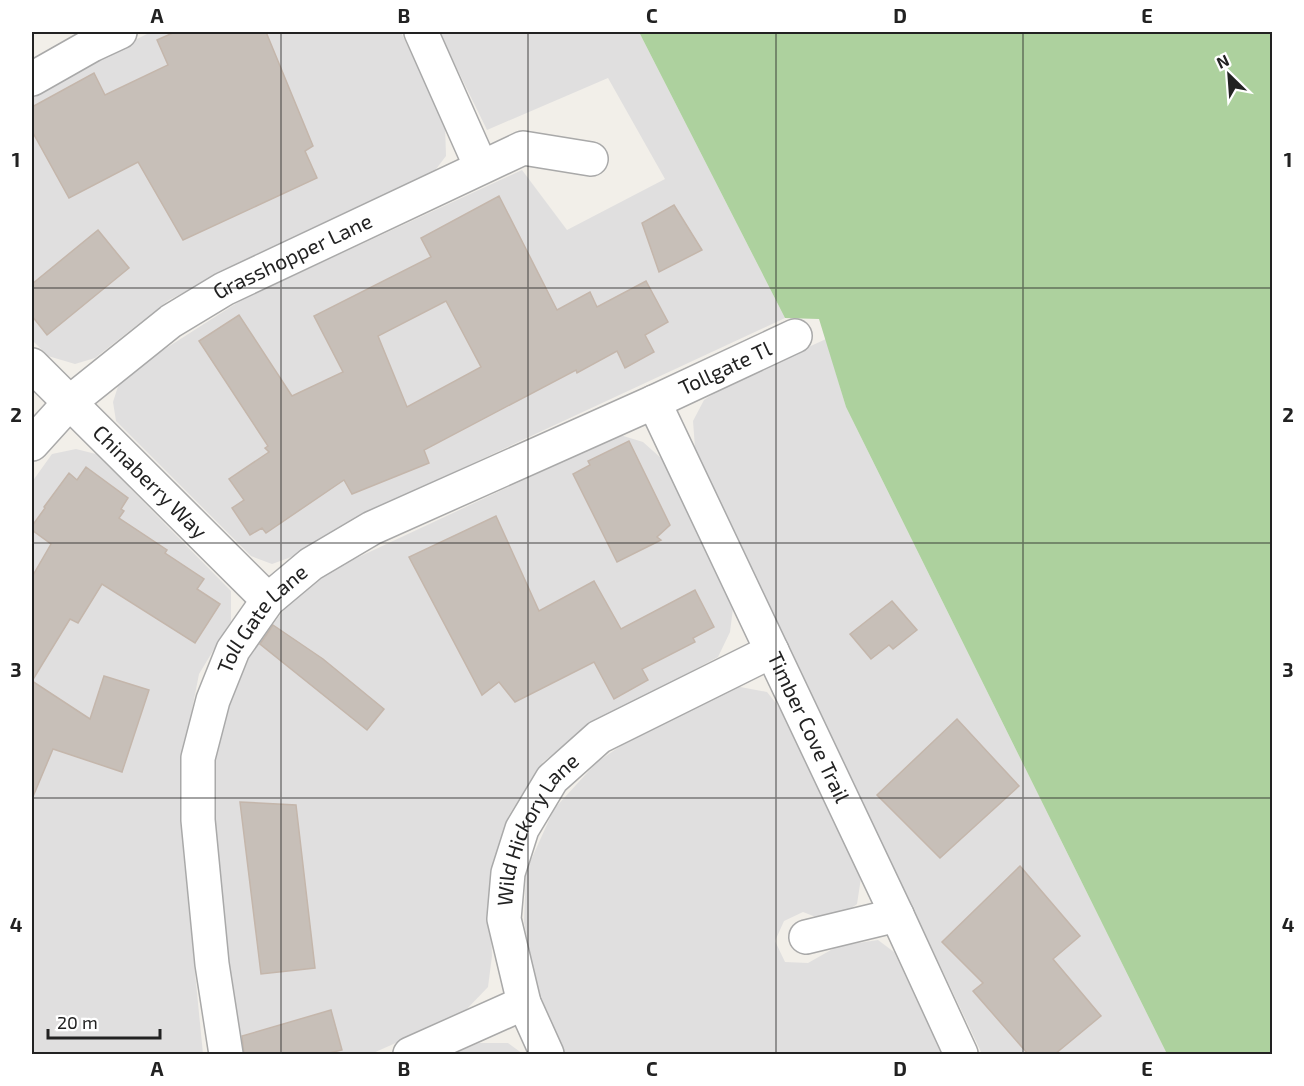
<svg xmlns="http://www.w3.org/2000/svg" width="1304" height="1086" font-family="'Exo 2',sans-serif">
<rect width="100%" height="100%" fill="#f2efe9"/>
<!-- residential -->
<g fill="#e0dfdf">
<path d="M 151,32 L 401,32 L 445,125 L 446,156 L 430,177 L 218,275 L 169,300 L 95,358 L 75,364 L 48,356 L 32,340 L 32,97 L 63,76 Z"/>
<path d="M 439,32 L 639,32 L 785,318 L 368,512 L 294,556 L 272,564 L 251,556 L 116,421 L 113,402 L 121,377 L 243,299 L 522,170 L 567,230 L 665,179 L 608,78 L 487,130 Z"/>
<path d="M 826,339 L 846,407 L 1167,1054 L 982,1054 L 695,448 L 693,421 L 704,400 L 728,384 Z"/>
<path d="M 620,435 L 643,442 L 662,459 L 733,608 L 730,632 L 718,657 L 589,726 L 543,762 L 509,815 L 489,885 L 492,956 L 488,987 L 463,1013 L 371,1054 L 236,1054 L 214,825 L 216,754 L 228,705 L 252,652 L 287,606 L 333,569 Z"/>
<path d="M 76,449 L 96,454 L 231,591 L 231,621 L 199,674 L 182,761 L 183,850 L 203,1054 L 32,1054 L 32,482 L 52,454 Z"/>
<path d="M 735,686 L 767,692 L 788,718 L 861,878 L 857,904 L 843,914 L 821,919 L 803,912 L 784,921 L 775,941 L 785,962 L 808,963 L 838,946 L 878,940 L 894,952 L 942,1054 L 565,1054 L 536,985 L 524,922 L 526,871 L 554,809 L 597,762 L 650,726 Z"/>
<path d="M 479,1043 L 508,1043 L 523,1054 L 453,1054 Z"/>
</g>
<!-- forest -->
<path fill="#add19e" d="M 639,32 L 1272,32 L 1272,1054 L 1167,1054 L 846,407 L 819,319 L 785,318 Z"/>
<!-- building -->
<g fill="#c7bfb8" stroke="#c4b6ab" stroke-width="1.5" fill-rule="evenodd">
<path d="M 175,32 L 266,32 L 313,146 L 305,151 L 317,178 L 183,240 L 138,162 L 69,198 L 32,131 L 32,107 L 94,73 L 105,95 L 168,65 L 157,40 Z"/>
<path d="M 499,196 L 557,310 L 590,292 L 597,307 L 646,281 L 668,322 L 645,335 L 654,352 L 625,368 L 617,351 L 577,373 L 576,370 L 424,450 L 429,463 L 352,494 L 344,480 L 266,533 L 262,528 L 250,535 L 232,508 L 244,500 L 229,479 L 269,452 L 265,448 L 268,446 L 199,341 L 239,315 L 292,396 L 343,372 L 314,316 L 431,257 L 421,238 ZM 446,301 L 481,367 L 407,407 L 378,336 Z"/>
<path d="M 674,205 L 702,250 L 659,272 L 642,223 Z"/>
<path d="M 98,230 L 129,268 L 47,335 L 32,316 L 32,284 Z"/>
<path d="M 629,441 L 670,525 L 657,537 L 661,540 L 617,562 L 573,474 L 590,465 L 588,461 Z"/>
<path d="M 86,467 L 128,498 L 121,509 L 124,511 L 119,518 L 167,550 L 165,553 L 204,579 L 197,589 L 220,604 L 195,643 L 102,584 L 78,623 L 70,619 L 32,681 L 90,719 L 104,676 L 149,690 L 122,772 L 53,749 L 32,799 L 32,577 L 51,544 L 32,530 L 32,526 L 45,508 L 44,507 L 69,473 L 77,480 Z"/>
<path d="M 496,516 L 539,611 L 594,581 L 621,629 L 695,590 L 714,627 L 693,638 L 695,642 L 642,669 L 648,680 L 614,699 L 594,662 L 515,702 L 499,682 L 482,695 L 409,557 Z"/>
<path d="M 892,601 L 917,630 L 893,649 L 889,645 L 871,659 L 850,634 Z"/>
<path d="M 273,625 L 323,659 L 384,709 L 367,730 L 260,644 Z"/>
<path d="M 957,719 L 1019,786 L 940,858 L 877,795 Z"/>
<path d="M 240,802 L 296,805 L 315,968 L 261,974 Z"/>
<path d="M 1020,866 L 1080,936 L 1053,959 L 1101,1016 L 1055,1054 L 1028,1054 L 973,991 L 983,983 L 942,942 Z"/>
<path d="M 331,1010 L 342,1050 L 325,1054 L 244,1054 L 242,1036 Z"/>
</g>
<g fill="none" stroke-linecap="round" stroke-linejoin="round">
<!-- street casing -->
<g stroke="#a9a9a9" stroke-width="36">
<g id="street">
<path d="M 421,32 L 481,167"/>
<path d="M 32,79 L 92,45 L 120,32"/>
<path id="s1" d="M 32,365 L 268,600"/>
<path id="s2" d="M 654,402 L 897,915 L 961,1054"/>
<path id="s3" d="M 32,444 L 70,402 L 171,321 L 224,289 L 523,148 L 591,159"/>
<path d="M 806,937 L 897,915"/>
<path id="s4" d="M 226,1054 L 212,964 L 198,820 L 198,758 L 213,700 L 233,650 L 268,600 L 311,564 L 372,528 L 654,402 L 795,336"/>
<path d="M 410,1054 L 524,1003"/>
<path id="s5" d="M 547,1054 L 524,1003 L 504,919 L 508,873 L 522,829 L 552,779 L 599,737 L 772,651"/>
</g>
</g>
<!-- street -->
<use href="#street" stroke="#fff" stroke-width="33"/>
</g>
<!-- grid -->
<path fill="none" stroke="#222" stroke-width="1.5" stroke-opacity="0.55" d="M 281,32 L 281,1054M 528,32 L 528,1054M 776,32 L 776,1054M 1023,32 L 1023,1054M 32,288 L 1272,288M 32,543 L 1272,543M 32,798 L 1272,798"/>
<g text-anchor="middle" stroke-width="4.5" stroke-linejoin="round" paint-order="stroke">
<!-- street labels -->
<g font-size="21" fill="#222" stroke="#fff">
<text dy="7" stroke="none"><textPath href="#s3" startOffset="324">Grasshopper Lane</textPath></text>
<text dy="7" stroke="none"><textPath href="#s4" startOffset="987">Tollgate Tl</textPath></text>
<text dy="7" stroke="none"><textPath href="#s1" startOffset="166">Chinaberry Way</textPath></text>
<text dy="7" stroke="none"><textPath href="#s4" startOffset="454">Toll Gate Lane</textPath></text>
<text dy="7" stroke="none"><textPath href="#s2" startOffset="360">Timber Cove Trail</textPath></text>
<text dy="7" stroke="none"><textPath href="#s5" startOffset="240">Wild Hickory Lane</textPath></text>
</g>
</g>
<!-- border -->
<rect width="1304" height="1086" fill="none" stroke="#ffffff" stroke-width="66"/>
<!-- north arrow -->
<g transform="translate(1229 75) rotate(335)" stroke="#ffffff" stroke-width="4.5" paint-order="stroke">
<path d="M0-4.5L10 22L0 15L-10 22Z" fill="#222222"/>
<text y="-9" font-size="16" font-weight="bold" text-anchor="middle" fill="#222222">N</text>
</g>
<!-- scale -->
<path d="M48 1029v9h112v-9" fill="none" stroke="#222222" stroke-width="3"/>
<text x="57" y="1029" font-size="18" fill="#222222" stroke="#ffffff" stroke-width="4.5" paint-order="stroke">20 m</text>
<rect x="33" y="33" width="1238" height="1020" fill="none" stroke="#222" stroke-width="2"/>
<g font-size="20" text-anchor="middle" font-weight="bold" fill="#222">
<text x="157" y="23">A</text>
<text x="404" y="23">B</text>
<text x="652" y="23">C</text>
<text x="900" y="23">D</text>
<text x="1147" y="23">E</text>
<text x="16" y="167">1</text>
<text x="1288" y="167">1</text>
<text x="16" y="422">2</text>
<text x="1288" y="422">2</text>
<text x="16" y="677">3</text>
<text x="1288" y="677">3</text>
<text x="16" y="932">4</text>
<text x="1288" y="932">4</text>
<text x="157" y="1076">A</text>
<text x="404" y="1076">B</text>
<text x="652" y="1076">C</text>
<text x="900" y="1076">D</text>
<text x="1147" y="1076">E</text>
</g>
</svg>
